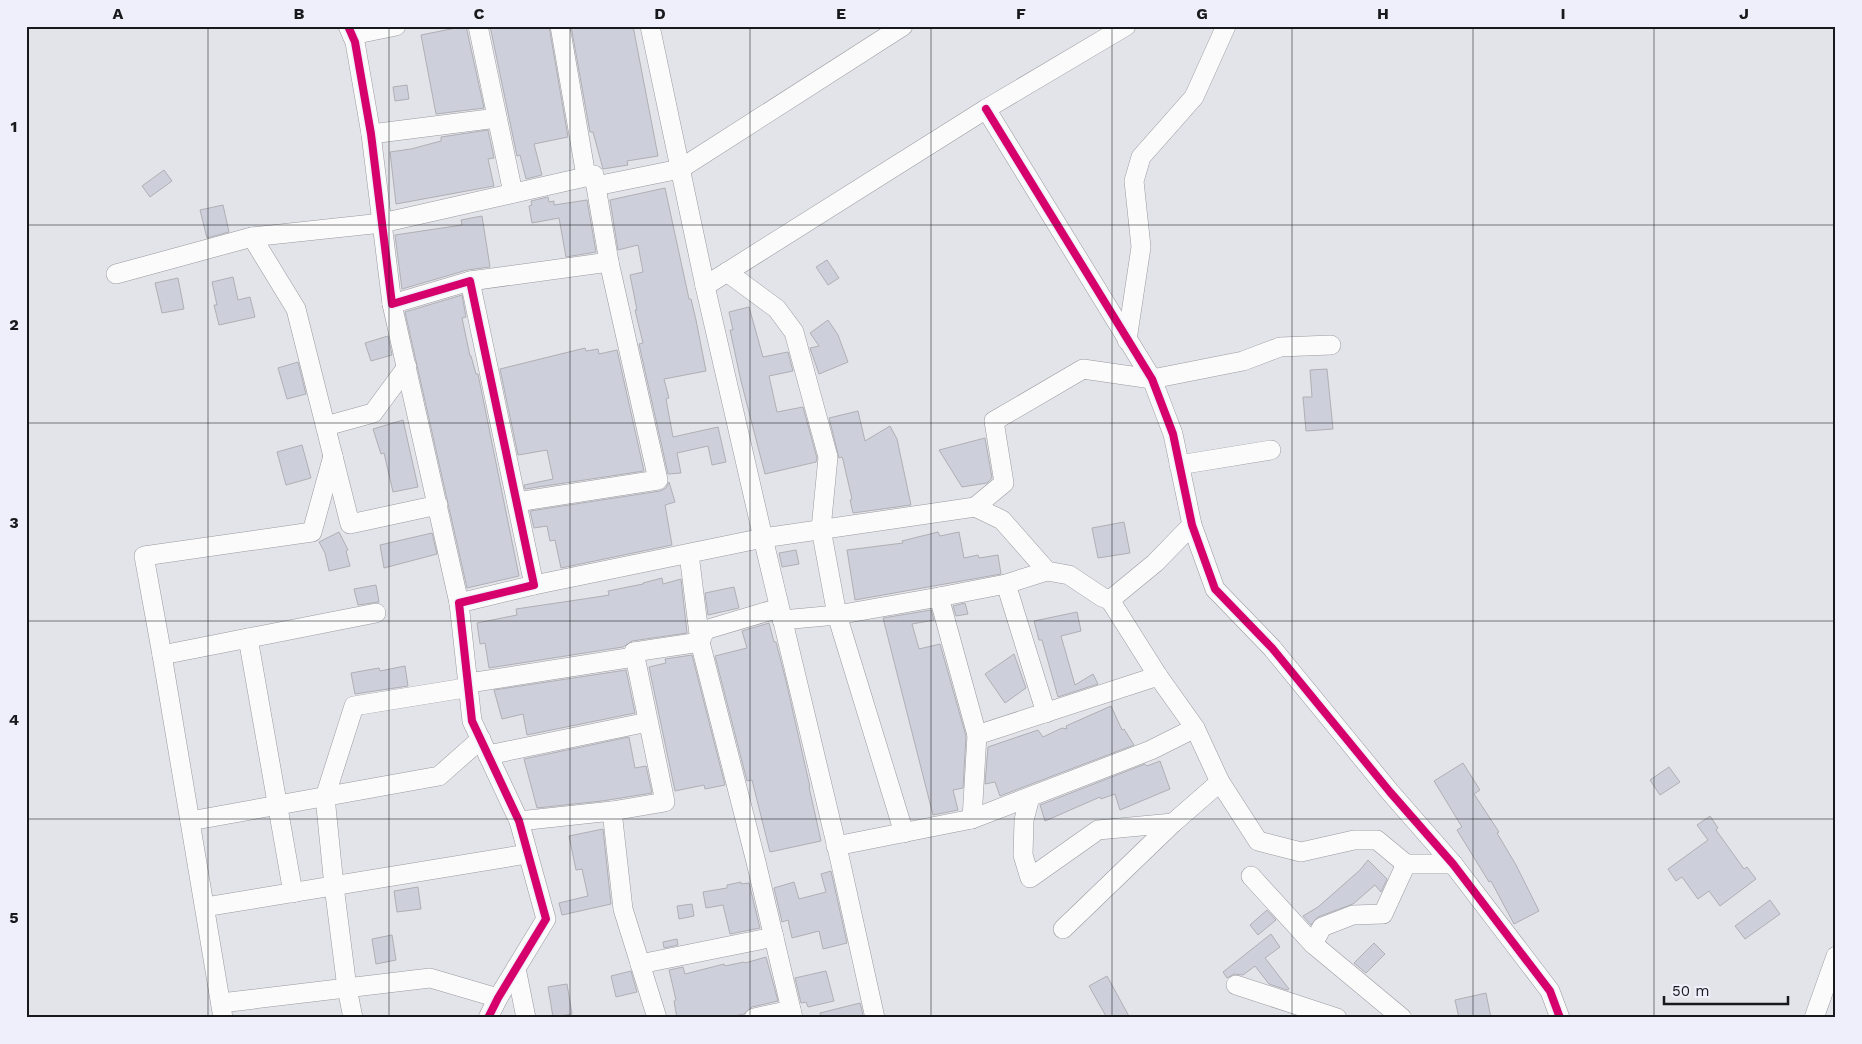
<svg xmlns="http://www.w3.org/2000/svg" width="1862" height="1044" font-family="'Work Sans',sans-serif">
<rect width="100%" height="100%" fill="#e3e4ea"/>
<!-- building -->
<g fill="#cdcfdb" stroke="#afafb4">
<path d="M 466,26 L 484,108 L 436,114 L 421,35 Z"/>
<path d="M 490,26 L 549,26 L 568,137 L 534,144 L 542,175 L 526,179 L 520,155 L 517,156 Z"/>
<path d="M 571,26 L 633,26 L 658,156 L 627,161 L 628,165 L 603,169 L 593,132 L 590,132 Z"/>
<path d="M 407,85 L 409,99 L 395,101 L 393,87 Z"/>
<path d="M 488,130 L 494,158 L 488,159 L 494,186 L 396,204 L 390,152 L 411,149 L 441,141 L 441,137 Z"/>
<path d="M 164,170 L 172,181 L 150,197 L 142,186 Z"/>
<path d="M 665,188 L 689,299 L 691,299 L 696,320 L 706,371 L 664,379 L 669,398 L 666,399 L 673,437 L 718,427 L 726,462 L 712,465 L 708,446 L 677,453 L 681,473 L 668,474 L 639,344 L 643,343 L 635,310 L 637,310 L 630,275 L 643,272 L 638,245 L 618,250 L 610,200 Z"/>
<path d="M 548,197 L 549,202 L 554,201 L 554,205 L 587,200 L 596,252 L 566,257 L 559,218 L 532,223 L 529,206 L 532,205 L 531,201 Z"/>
<path d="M 223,205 L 229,232 L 207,238 L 200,210 Z"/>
<path d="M 482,216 L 490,267 L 467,270 L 402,289 L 395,235 L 462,225 L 461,220 Z"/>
<path d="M 827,260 L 839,278 L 828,285 L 816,267 Z"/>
<path d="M 233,277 L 238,300 L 250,297 L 255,317 L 219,325 L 214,305 L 217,305 L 212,282 Z"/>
<path d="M 178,278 L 184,309 L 162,313 L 155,283 Z"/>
<path d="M 462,295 L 466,317 L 462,318 L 470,356 L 471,356 L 476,374 L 478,374 L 519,576 L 467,588 L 405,312 Z"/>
<path d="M 749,307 L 763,357 L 788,352 L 793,371 L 769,376 L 777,412 L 803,407 L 817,458 L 816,462 L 765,474 L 741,381 L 730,330 L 733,330 L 729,312 Z"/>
<path d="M 828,320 L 838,335 L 848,362 L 819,374 L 810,348 L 819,346 L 810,333 Z"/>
<path d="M 388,336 L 392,355 L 371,361 L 365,343 Z"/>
<path d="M 585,348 L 586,351 L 598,349 L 599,354 L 617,350 L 644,471 L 525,489 L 524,485 L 553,479 L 547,450 L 518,455 L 500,369 Z"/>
<path d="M 298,362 L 306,394 L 287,399 L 278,368 Z"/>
<path d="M 1327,369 L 1333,429 L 1306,431 L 1303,397 L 1312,397 L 1310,370 Z"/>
<path d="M 858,411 L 865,441 L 890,426 L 897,439 L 911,505 L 853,513 L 850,500 L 852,499 L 843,460 L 842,457 L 839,458 L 829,418 Z"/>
<path d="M 403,420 L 418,487 L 393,492 L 384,453 L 381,454 L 373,429 Z"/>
<path d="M 985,438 L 992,478 L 987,483 L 962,487 L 939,450 Z"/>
<path d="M 302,445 L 311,478 L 286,485 L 277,452 Z"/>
<path d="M 669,482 L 675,502 L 665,505 L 672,545 L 561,568 L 555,540 L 550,541 L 547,526 L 534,528 L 530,511 L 660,491 L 666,488 Z"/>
<path d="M 1124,522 L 1130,553 L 1098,558 L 1092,528 Z"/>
<path d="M 339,532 L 348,550 L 346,551 L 350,566 L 329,571 L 325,553 L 319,542 Z"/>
<path d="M 938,532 L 940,536 L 959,532 L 964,558 L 978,555 L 979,558 L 998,555 L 1001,574 L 855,600 L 847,550 L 903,543 L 902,541 Z"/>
<path d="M 432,533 L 437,554 L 384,568 L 380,545 Z"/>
<path d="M 796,550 L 799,564 L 782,567 L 779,553 Z"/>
<path d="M 662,578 L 663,584 L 681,579 L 687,633 L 632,641 L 623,647 L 489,668 L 485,643 L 480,644 L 477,623 L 517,615 L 516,609 L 597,597 L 609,595 L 608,591 L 643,584 L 643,583 Z"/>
<path d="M 376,585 L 379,602 L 358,605 L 354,589 Z"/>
<path d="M 734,587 L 739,608 L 708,615 L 705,593 Z"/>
<path d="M 965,603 L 968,614 L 956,616 L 953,606 Z"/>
<path d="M 931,610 L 934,620 L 912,624 L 919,649 L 940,644 L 966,736 L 963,788 L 953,790 L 958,810 L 933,815 L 883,618 Z"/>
<path d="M 1077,612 L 1081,631 L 1061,636 L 1075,685 L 1093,674 L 1098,684 L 1058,697 L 1042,640 L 1039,640 L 1034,621 Z"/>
<path d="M 769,623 L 774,642 L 776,642 L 786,681 L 810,787 L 809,787 L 821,841 L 770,852 L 752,780 L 747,781 L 715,656 L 747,648 L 742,631 Z"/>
<path d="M 1014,654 L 1026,688 L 1005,703 L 985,674 Z"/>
<path d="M 692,655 L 725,785 L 705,789 L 704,785 L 675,791 L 649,667 L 666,663 L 665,659 Z"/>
<path d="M 405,666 L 408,686 L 355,694 L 351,673 L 379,668 L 380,671 Z"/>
<path d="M 626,670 L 635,713 L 527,735 L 523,714 L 502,719 L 494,690 Z"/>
<path d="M 1111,706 L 1122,730 L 1124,729 L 1134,745 L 1000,796 L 995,782 L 985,784 L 988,747 L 1038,730 L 1043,737 L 1062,728 L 1067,729 L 1066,726 Z"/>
<path d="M 629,737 L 635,768 L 646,766 L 652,793 L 602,801 L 537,808 L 524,759 Z"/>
<path d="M 1160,761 L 1170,789 L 1120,810 L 1115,794 L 1101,799 L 1100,797 L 1045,821 L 1040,805 L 1145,764 L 1147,766 Z"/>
<path d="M 1463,763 L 1480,790 L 1474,794 L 1499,832 L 1497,833 L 1516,865 L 1539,911 L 1514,924 L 1491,881 L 1489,882 L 1457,830 L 1462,827 L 1434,781 Z"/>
<path d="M 1669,767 L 1680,782 L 1660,795 L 1650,780 Z"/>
<path d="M 1710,816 L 1718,828 L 1716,830 L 1744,869 L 1747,867 L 1756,879 L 1720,906 L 1709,891 L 1698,899 L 1682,877 L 1676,881 L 1668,869 L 1708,840 L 1697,825 Z"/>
<path d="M 603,829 L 611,904 L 562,915 L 559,903 L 588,896 L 582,869 L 576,870 L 569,836 Z"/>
<path d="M 1368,860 L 1387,879 L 1381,892 L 1375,885 L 1353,904 L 1318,917 L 1311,925 L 1303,916 L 1318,907 L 1360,870 Z"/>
<path d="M 831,871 L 847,943 L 823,949 L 819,931 L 792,938 L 788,920 L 782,922 L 774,888 L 794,882 L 799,899 L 826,892 L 821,874 Z"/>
<path d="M 741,882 L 741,884 L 749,883 L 760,928 L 730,934 L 723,905 L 706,908 L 703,892 L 727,888 L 727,885 Z"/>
<path d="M 418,887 L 421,909 L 397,912 L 394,891 Z"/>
<path d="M 1770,900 L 1780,914 L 1745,939 L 1735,926 Z"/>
<path d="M 692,904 L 694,916 L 679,919 L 677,906 Z"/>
<path d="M 1267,910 L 1276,920 L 1258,935 L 1250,925 Z"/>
<path d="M 1271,934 L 1280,947 L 1265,958 L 1289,989 L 1287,990 L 1269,984 L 1255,966 L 1243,975 L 1234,974 L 1227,978 L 1223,972 Z"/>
<path d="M 392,935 L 396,960 L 376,964 L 372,939 Z"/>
<path d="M 677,939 L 678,945 L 664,948 L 663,942 Z"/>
<path d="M 1374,943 L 1385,954 L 1366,973 L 1354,963 Z"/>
<path d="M 766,957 L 778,1001 L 752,1007 L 744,1014 L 724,1018 L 677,1018 L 674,1001 L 676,1000 L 669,970 L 683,967 L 685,974 L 724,964 L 725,966 L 744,962 L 745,963 Z"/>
<path d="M 631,971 L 637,992 L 616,997 L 611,976 Z"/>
<path d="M 826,971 L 834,1001 L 808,1007 L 806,1002 L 801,1003 L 795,978 Z"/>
<path d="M 1107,976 L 1130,1018 L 1107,1018 L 1089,986 Z"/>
<path d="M 567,984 L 572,1014 L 553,1017 L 548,987 Z"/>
<path d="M 1486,993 L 1491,1018 L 1459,1018 L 1455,1000 Z"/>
<path d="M 860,1003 L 863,1015 L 853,1018 L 821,1018 L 820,1013 Z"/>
</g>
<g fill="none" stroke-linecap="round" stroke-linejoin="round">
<!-- street casing -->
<g stroke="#99999e" stroke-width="20">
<g id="street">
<path d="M 348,26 L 355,42 L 371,134 L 392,304 L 470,281 L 534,585 L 459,603 L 472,721 L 519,821 L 546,919 L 498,998 L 488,1018"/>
<path d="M 478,26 L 513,193"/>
<path d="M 560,26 L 586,176"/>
<path d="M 650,26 L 705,286 L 986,109 L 1126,26"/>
<path d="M 352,35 L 396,26"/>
<path d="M 986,109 L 1152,379 L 1173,434 L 1192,525 L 1215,589 L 1272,648 L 1390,792 L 1453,864 L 1550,991 L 1560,1018"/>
<path d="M 371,134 L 497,118"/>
<path d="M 596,186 L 680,169 L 903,26"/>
<path d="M 252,237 L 296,309 L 350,524 L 438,505"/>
<path d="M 727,272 L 777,309 L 794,332 L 828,457 L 821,529 L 837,615 L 939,597 L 977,735"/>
<path d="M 116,274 L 252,237 L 382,223 L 594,175 L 609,262"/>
<path d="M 470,281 L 609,262 L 658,480 L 517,502"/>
<path d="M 705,286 L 763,538 L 975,507"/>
<path d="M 392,304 L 459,603"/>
<path d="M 1127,340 L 1141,247 L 1134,181 L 1141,157 L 1194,97 L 1226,26"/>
<path d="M 326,426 L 373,413 L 407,367"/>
<path d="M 1179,465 L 1271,450"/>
<path d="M 1192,525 L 1155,563 L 1110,600 L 1102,597 L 1069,575 L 1047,571 L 1002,520 L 975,507 L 1004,483 L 994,421 L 1083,369 L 1152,379 L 1243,361 L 1280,347 L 1331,345"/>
<path d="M 689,554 L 700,642 L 756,862 L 793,1018"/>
<path d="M 1006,584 L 1046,713"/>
<path d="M 534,585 L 763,538 L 840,860 L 875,1018"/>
<path d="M 939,597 L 1006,584 L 1047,571"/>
<path d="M 1110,600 L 1158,676 L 1195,728 L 1220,782 L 1258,841 L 1301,852 L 1354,840 L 1377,840 L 1406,864"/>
<path d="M 782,620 L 837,615 L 904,833"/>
<path d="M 248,638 L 293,893"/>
<path d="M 162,655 L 376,613"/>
<path d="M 468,678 L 469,683 L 634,657 L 634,652 L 700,642 L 705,630 L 779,608"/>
<path d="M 488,755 L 648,722"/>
<path d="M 1030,797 L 1024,820 L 1023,855 L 1030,878 L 1098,830 L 1173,823"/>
<path d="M 612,811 L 665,802 L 634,652"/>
<path d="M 972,819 L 977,735 L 1158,676"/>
<path d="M 190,821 L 439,776 L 481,739"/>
<path d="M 519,821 L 612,811 L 623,909 L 657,1018"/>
<path d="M 836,846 L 972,819 L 1151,750 L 1195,728"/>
<path d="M 1251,876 L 1313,944 L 1402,1018"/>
<path d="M 205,907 L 527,854"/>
<path d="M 1063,929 L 1173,823 L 1220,782"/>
<path d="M 1313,944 L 1322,927 L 1353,915 L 1383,914 L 1406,864 L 1453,864"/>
<path d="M 640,964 L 774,937"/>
<path d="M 516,968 L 526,1018"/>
<path d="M 1236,985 L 1337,1018"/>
<path d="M 221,1003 L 430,978 L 498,998"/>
<path d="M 223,1018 L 162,655 L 144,556 L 312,532 L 333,456"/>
<path d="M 353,1018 L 347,988 L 334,886 L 325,797 L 354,706 L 465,688 L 468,678"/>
<path d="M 754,1018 L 791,1010"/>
<path d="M 1814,1018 L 1836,956"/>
</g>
</g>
<!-- street -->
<use href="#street" stroke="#fbfbfc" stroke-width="19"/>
<!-- cycleway casing -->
<g stroke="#eeeffa" stroke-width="11">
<g id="cycleway">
<path d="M 348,26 L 355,42 L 371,134 L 392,304 L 470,281 L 534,585 L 459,603 L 472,721 L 519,821 L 546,919 L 498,998 L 488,1018"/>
<path d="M 986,109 L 1152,379 L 1173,434 L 1192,525 L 1215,589 L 1272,648 L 1390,792 L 1453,864 L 1550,991 L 1560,1018"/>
</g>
</g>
<!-- cycleway -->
<use href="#cycleway" stroke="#d6006c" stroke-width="8"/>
</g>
<!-- grid -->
<path fill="none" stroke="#18191c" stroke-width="1" stroke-opacity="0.55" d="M 208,26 L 208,1018M 389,26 L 389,1018M 570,26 L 570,1018M 750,26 L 750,1018M 931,26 L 931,1018M 1112,26 L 1112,1018M 1292,26 L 1292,1018M 1473,26 L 1473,1018M 1654,26 L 1654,1018M 26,225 L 1836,225M 26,423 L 1836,423M 26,621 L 1836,621M 26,819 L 1836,819"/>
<!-- border -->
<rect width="1862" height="1044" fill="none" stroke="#eeeffa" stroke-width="55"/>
<!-- scale -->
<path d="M1664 996v8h124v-8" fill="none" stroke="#18191c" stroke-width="2.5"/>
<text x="1672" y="996" font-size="15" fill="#18191c" stroke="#eeeffa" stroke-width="4" paint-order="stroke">50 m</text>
<rect x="28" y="28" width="1806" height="988" fill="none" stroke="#18191c" stroke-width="2"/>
<g font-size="16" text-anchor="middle" font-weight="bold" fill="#18191c">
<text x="118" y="19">A</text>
<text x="299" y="19">B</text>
<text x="479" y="19">C</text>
<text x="660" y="19">D</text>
<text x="841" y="19">E</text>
<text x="1021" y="19">F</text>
<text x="1202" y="19">G</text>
<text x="1383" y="19">H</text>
<text x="1563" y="19">I</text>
<text x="1744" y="19">J</text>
<text x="14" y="132">1</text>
<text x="14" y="330">2</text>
<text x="14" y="528">3</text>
<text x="14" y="725">4</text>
<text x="14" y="923">5</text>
</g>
</svg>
